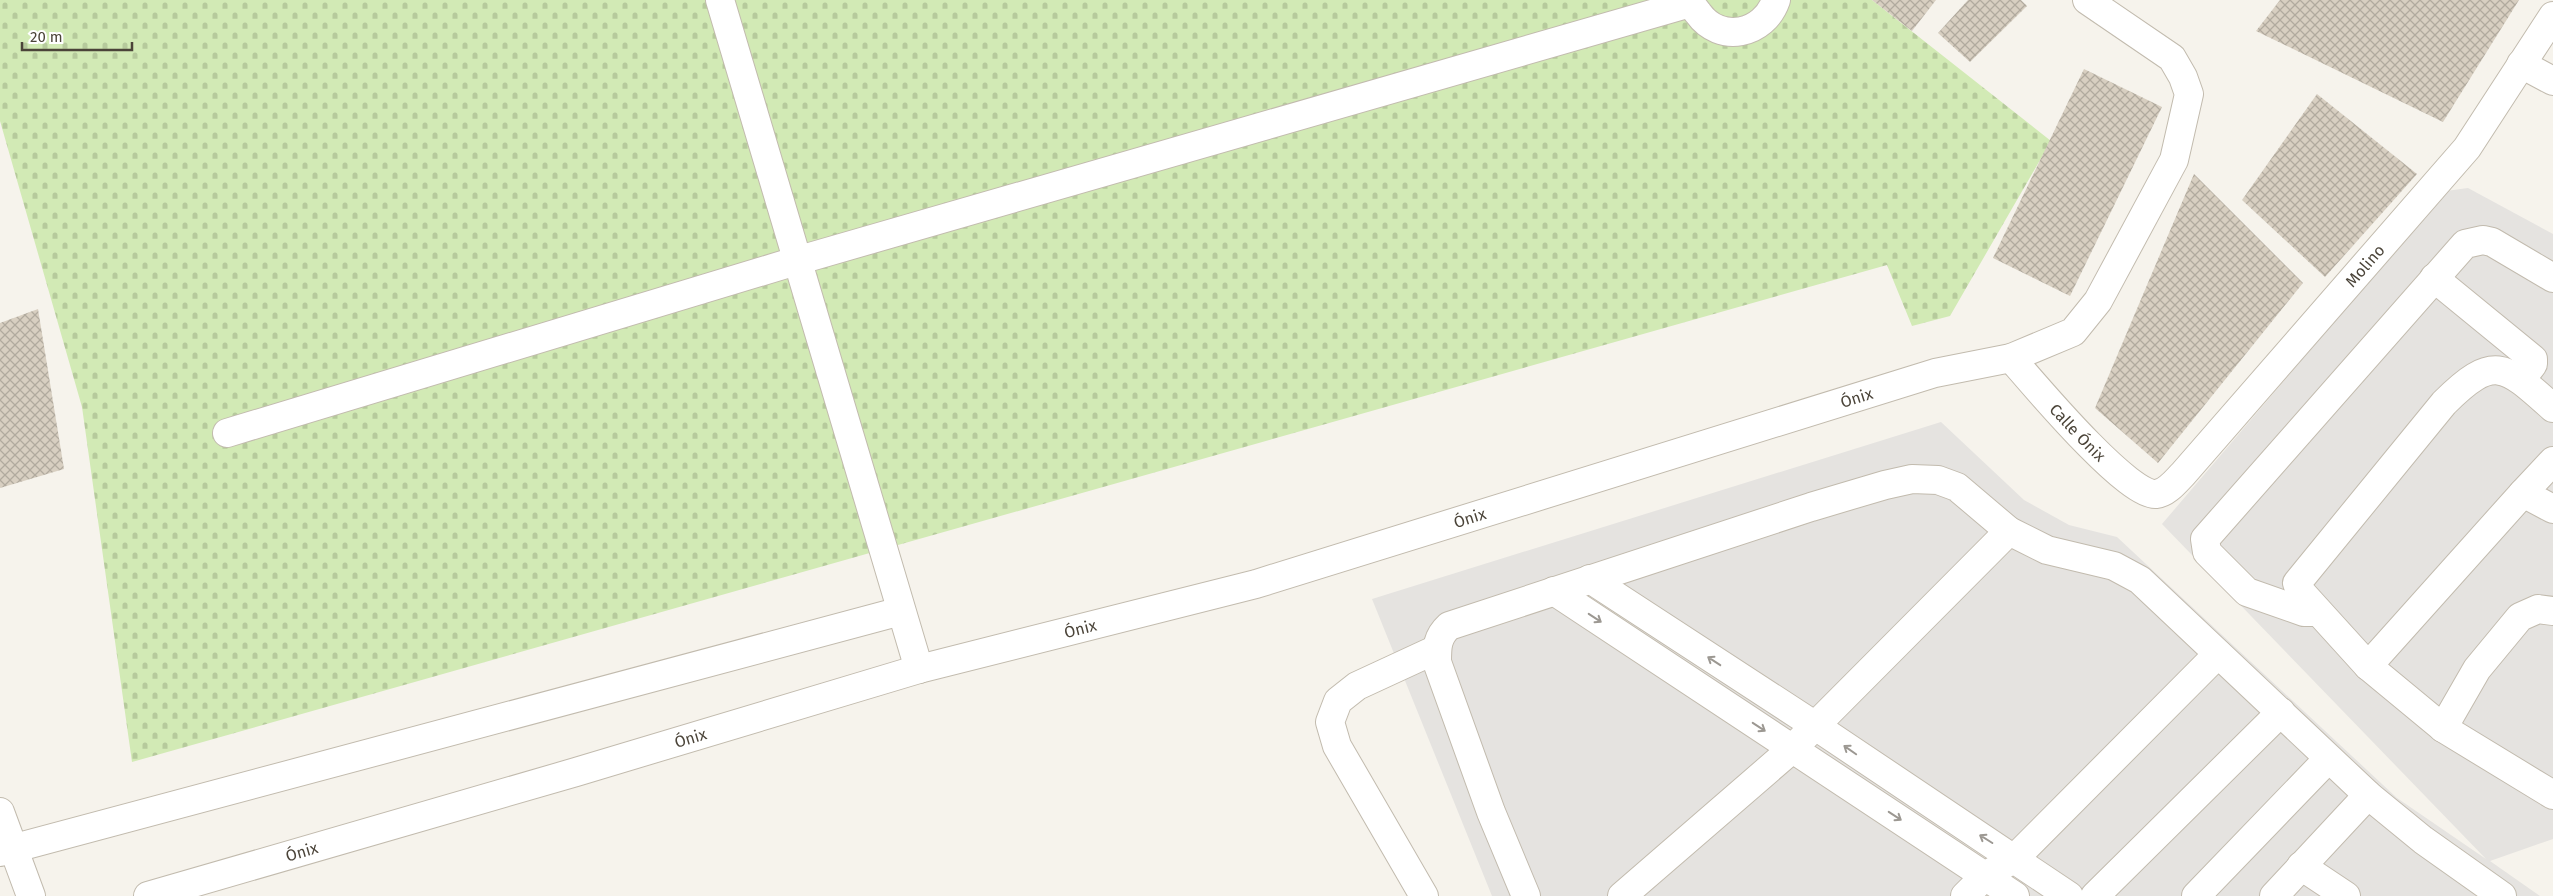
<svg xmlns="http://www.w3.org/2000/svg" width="2553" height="896" font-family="'Fira Sans',sans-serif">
<defs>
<pattern id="cemetery-stones" width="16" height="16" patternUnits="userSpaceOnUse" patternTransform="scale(1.25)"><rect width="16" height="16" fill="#d2eab5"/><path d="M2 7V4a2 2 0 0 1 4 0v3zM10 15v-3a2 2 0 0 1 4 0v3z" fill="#b6ca9c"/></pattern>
<pattern id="building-cross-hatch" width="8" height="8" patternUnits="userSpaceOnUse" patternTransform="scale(1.25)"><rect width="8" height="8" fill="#d8cfc1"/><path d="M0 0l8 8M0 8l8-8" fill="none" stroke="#b1aa9e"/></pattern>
</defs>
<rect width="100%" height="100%" fill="#f6f3ec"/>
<!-- cemetery -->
<path fill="url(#cemetery-stones)" d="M 0,0 L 1872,0 L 2051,141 L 1950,316 L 1912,326 L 1887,265 L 132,762 L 82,407 L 0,121 Z"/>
<!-- parking -->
<path fill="#e5e3e0" d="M 2468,188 L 2553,234 L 2553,839 L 2490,861 L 2540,896 L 1492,896 L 1372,599 L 1941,422 L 2024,500 L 2069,525 L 2117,537 L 2397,798 L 2486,859 L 2162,524 L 2446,191 Z"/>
<!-- building -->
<g fill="url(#building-cross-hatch)">
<path d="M 1872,0 L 1936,0 L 1912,31 Z"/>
<path d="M 1968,0 L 2021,0 L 2027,6 L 1970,62 L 1938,33 Z"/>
<path d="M 2280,0 L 2519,0 L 2443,122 L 2256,31 Z"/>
<path d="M 2084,69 L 2162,107 L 2070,296 L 1993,258 Z"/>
<path d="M 2317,94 L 2417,174 L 2325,277 L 2242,200 Z"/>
<path d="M 2194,174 L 2303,283 L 2158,463 L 2095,408 Z"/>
<path d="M 38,309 L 64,469 L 0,488 L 0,323 Z"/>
</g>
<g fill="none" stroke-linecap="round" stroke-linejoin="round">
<!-- minor casing -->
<g stroke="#c2bbae" stroke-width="30">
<g id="minor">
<path d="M 720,0 L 919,669"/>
<path d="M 1690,0 C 1691,5 1695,9 1698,13 C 1720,44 1764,35 1776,0"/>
<path d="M 2521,64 L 2553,81"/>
<path d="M 2434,278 L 2533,359 L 2533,364 L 2521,380"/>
<path id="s1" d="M 2011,358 C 2032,382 2128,497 2156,494 C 2167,493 2176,481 2183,474 L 2467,148 L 2553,16"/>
<path d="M 2553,408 C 2505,365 2494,353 2444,403 L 2297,583 L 2300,591 L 2368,666 L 2443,728 L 2553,795"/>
<path d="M 227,433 L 796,261 L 1690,3"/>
<path d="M 2553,461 L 2523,493 L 2553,509"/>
<path d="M 1590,579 L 1814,725 L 2069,896"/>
<path d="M 1554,591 L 2015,896"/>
<path d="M 2318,612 L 2304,612 L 2247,592 L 2207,552 L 2205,539 L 2465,244 L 2483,240 L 2492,242 L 2553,278"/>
<path d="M 2368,666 L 2523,493"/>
<path d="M 2443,728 L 2477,669 L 2520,617 L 2538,609 L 2553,611"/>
<path d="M 0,812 L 31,896"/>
<path d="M 0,852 L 901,611"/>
<path d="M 2301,866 L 2346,896"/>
<path id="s2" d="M 148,896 L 576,772 L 919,669 L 1256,584 L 1935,373 L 2011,358 L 2073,332 L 2098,301 L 2174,160 L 2189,94 L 2183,77 L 2172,58 L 2087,0"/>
<path d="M 1424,896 L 1337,746 L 1330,722 L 1338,701 L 1357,686 L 1437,649"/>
<path d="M 1526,896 L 1491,812 L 1437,662 C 1437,647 1437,637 1449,626 L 1811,507 L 1885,485 L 1912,479 L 1938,480 L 1957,487 L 2009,531 L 2047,550 L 2114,566 L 2140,580 L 2368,795 L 2423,840 L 2502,896"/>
<path d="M 1622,896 L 1792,749 L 2009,531"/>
<path d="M 1965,896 L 1985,876 L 2015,858 L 2218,654"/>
<path d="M 2095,896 L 2281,712"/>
<path d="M 2196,896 L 2328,759"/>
<path d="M 2274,896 L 2368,795"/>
</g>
</g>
<!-- minor -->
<use href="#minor" stroke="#fff" stroke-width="28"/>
</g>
<!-- one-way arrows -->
<defs><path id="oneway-shaft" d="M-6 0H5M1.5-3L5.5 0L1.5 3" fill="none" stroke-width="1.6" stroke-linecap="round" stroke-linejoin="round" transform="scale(1.25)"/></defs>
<g stroke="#9c9892">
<use href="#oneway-shaft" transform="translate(1595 618) rotate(33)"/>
<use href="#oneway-shaft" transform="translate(1714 661) rotate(-147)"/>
<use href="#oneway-shaft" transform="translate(1759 727) rotate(33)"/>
<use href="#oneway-shaft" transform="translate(1850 750) rotate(-145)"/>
<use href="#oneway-shaft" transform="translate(1895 816) rotate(33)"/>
<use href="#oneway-shaft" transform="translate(1986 839) rotate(-148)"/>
</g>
<g text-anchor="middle" stroke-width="5" stroke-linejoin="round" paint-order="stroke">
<!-- street labels -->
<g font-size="16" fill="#4b4439" stroke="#fff">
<text dy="6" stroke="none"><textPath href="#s1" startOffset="512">Molino</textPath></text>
<text dy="6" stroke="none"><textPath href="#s2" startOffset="1780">Ónix</textPath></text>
<text dy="6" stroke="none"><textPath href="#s1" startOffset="100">Calle Ónix</textPath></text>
<text dy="6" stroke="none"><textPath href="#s2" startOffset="1375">Ónix</textPath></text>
<text dy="6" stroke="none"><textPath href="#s2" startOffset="970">Ónix</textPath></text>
<text dy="6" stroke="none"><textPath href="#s2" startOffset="565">Ónix</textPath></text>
<text dy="6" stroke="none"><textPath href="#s2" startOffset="160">Ónix</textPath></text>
</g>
</g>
<!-- scale -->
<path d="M22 42v8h110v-8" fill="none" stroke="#4b4439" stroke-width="2.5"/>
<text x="30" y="42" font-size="15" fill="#4b4439" stroke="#ffffff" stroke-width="4" paint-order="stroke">20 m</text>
</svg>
